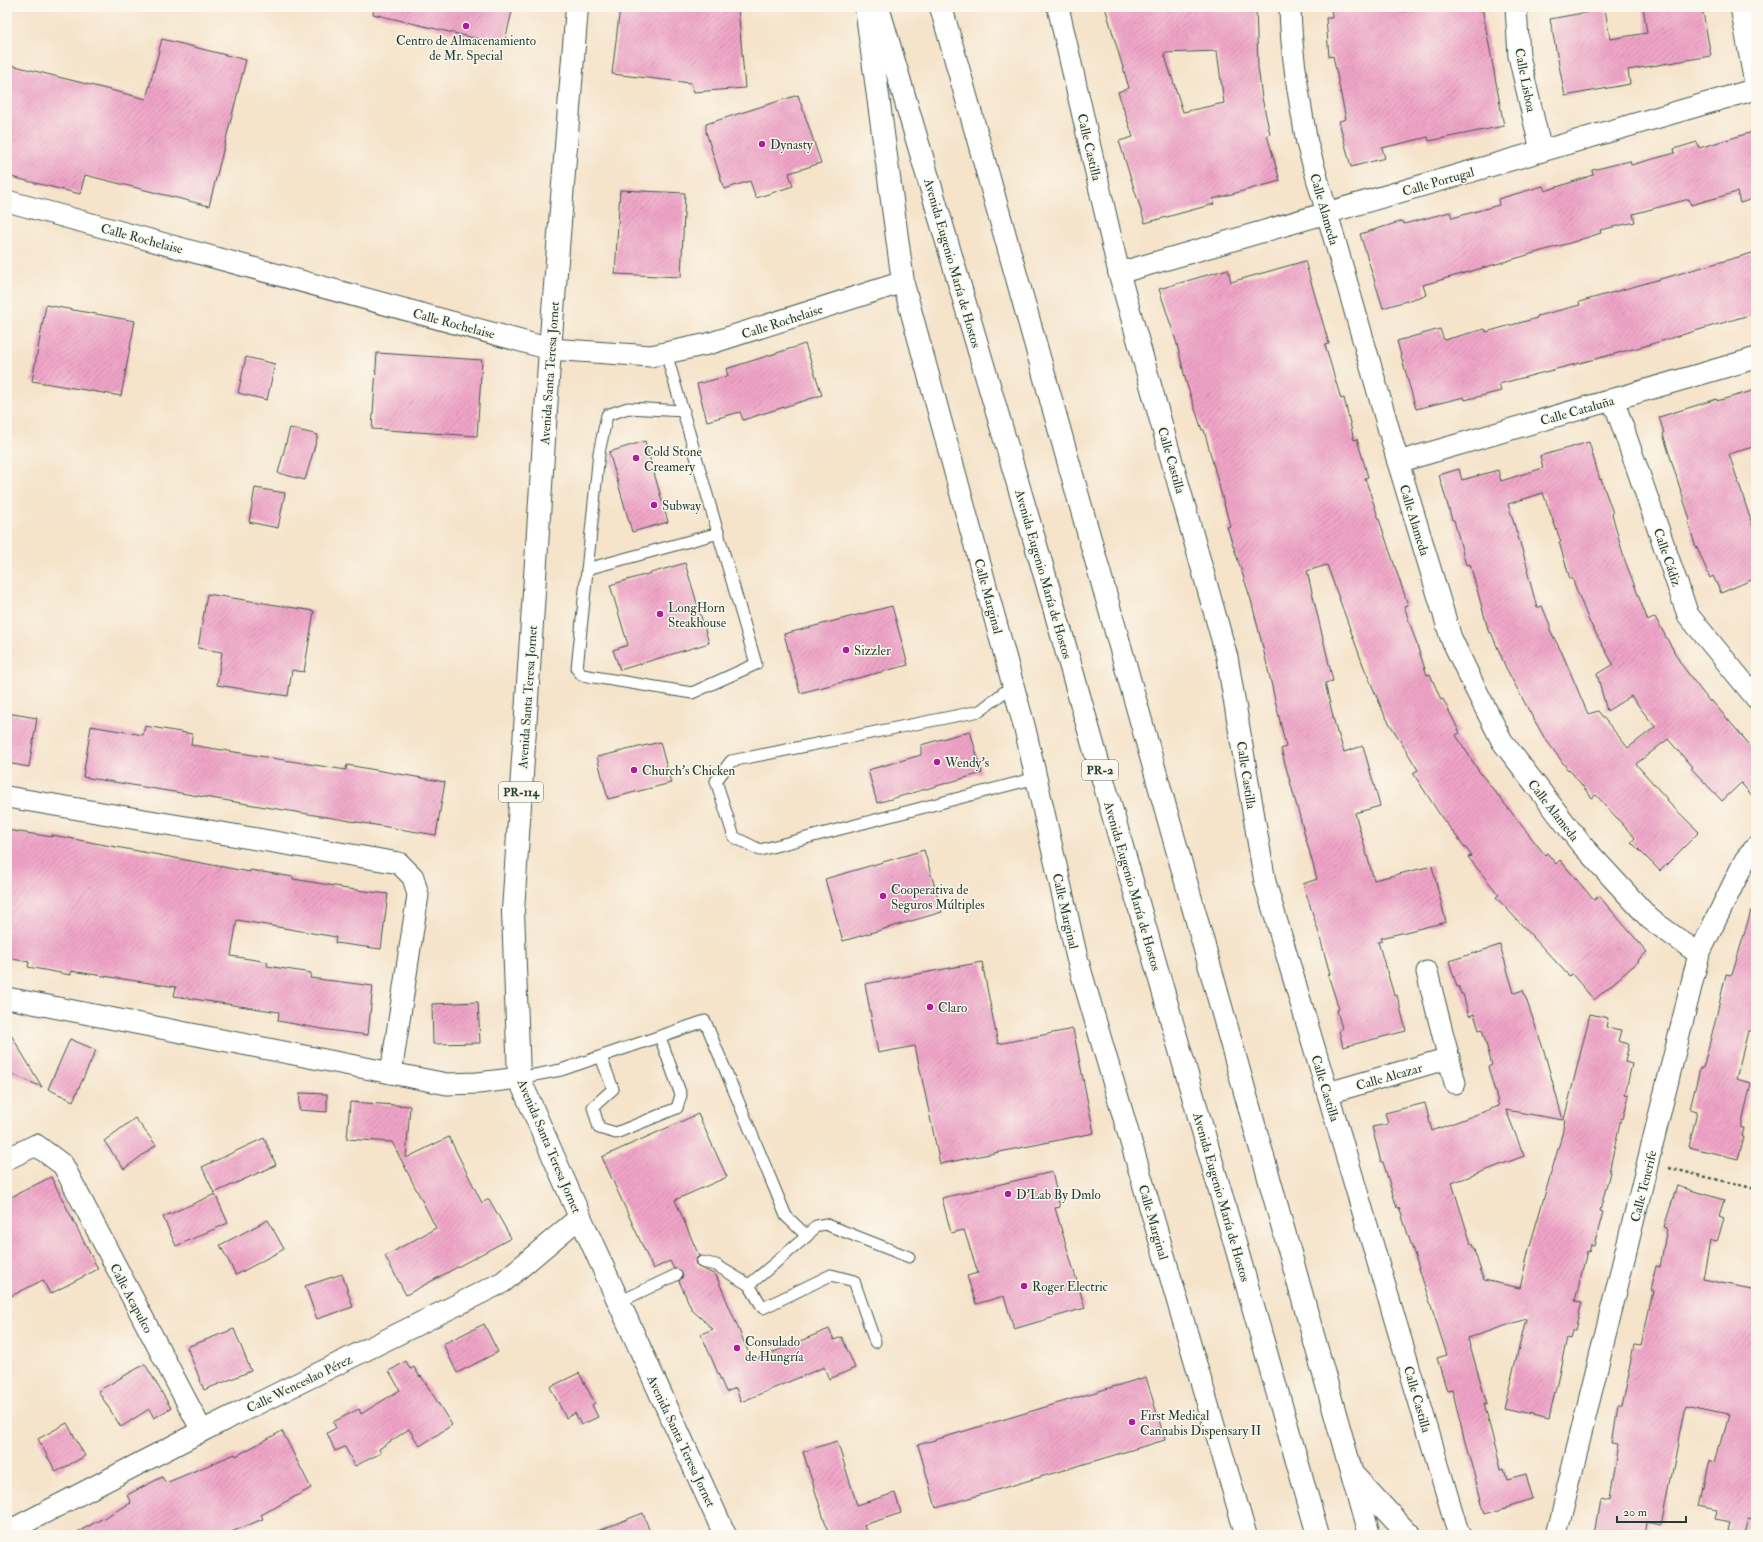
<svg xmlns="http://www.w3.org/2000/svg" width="1763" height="1542" font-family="'IM FELL Double Pica',serif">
<defs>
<pattern id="building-hatch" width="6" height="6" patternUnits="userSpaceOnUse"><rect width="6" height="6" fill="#f0a4c8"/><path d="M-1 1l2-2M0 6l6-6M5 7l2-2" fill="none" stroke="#c287a3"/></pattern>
</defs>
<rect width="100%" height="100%" fill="#fbf7ec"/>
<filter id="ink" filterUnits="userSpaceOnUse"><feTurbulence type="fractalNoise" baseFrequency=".025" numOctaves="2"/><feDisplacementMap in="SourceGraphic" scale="8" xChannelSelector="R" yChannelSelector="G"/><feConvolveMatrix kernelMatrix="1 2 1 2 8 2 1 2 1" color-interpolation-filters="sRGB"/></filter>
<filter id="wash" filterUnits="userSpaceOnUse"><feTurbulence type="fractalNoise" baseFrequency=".012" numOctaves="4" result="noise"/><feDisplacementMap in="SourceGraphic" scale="16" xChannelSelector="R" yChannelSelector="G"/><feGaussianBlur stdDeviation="0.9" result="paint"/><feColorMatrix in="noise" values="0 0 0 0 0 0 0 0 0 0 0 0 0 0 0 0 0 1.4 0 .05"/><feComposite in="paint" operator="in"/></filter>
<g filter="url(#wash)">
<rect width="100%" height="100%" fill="#f5e3ca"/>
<g id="blocks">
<!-- building -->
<g fill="url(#building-hatch)" fill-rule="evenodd">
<path d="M 374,7 L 513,7 L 504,45 L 373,14 Z"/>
<path d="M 620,7 L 738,7 L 745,88 L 694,92 L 691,83 L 612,74 Z"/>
<path d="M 1105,7 L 1164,7 L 1165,10 L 1256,7 L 1258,67 L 1262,98 L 1270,134 L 1267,135 L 1280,181 L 1213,199 L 1214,204 L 1145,223 L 1119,141 L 1133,137 L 1118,92 L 1129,88 ZM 1217,51 L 1224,103 L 1183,112 L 1164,53 Z"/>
<path d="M 1331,7 L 1399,7 L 1399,12 L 1432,7 L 1482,7 L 1504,126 L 1429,141 L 1428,137 L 1382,148 L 1385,158 L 1351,167 L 1339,121 L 1346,119 L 1333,56 L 1329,57 L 1326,18 L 1332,18 Z"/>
<path d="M 1643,7 L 1702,7 L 1711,56 L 1628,70 L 1630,84 L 1565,96 L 1550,19 L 1605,9 L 1610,39 L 1647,33 Z"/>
<path d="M 162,39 L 246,60 L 209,206 L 85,175 L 80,194 L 7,176 L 7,64 L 146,99 Z"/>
<path d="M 798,95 L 821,163 L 789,173 L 793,186 L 756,198 L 750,181 L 724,189 L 706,132 L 706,124 Z"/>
<path d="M 1756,131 L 1756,198 L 1740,203 L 1737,192 L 1691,205 L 1689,199 L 1633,214 L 1635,222 L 1600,230 L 1601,233 L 1573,242 L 1423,285 L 1426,295 L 1383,308 L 1360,234 L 1403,221 L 1404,224 L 1450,212 L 1452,218 L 1499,205 L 1498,199 L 1543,186 L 1545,191 L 1593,175 L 1592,170 L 1630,161 L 1631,165 L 1675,153 L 1674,149 L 1697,142 L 1699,148 Z"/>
<path d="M 620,190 L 685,193 L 681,277 L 615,274 Z"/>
<path d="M 1756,252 L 1756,313 L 1641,347 L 1499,384 L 1501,391 L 1465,400 L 1464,397 L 1416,409 L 1397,341 L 1440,329 L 1444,340 L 1485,329 L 1486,332 L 1537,318 L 1537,316 L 1580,305 L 1579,302 Z"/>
<path d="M 1305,261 L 1329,344 L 1325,345 L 1341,399 L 1344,398 L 1354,440 L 1357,439 L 1368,477 L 1365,478 L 1408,605 L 1404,606 L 1427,675 L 1430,674 L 1441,700 L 1443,699 L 1460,733 L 1456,735 L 1478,770 L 1545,855 L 1547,853 L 1556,864 L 1560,860 L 1594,900 L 1599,896 L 1647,952 L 1638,960 L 1639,961 L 1594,1000 L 1572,974 L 1569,976 L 1496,897 L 1499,895 L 1468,857 L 1472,856 L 1442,818 L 1413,773 L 1418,770 L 1385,716 L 1363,665 L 1327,565 L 1307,571 L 1333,681 L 1325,683 L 1337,733 L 1338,733 L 1344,752 L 1363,746 L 1380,806 L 1355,813 L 1374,880 L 1432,866 L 1446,922 L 1381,938 L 1382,941 L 1378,942 L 1394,995 L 1397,995 L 1406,1031 L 1343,1047 L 1339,1030 L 1342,1029 L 1337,1010 L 1339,1009 L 1328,975 L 1330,974 L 1317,927 L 1303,884 L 1317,879 L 1281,749 L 1286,747 L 1263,648 L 1251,600 L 1227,527 L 1230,526 L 1204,430 L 1202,430 L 1186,382 L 1177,344 L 1159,289 L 1228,269 L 1231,282 Z"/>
<path d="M 46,305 L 135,321 L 121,396 L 32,381 Z"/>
<path d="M 805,344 L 822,395 L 743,420 L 740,412 L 707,421 L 697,384 L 728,376 L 726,369 Z"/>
<path d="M 377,353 L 482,360 L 477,436 L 372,429 Z"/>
<path d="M 246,357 L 275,364 L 267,400 L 238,393 Z"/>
<path d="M 1756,390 L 1756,446 L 1729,454 L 1756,536 L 1756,578 L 1721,593 L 1713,576 L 1710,578 L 1697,547 L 1696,548 L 1688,521 L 1690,520 L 1663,434 L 1664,433 L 1659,417 L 1717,399 L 1717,401 Z"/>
<path d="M 290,428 L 318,435 L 305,480 L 278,473 Z"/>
<path d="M 645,441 L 668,522 L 632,532 L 609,452 Z"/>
<path d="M 1589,442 L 1600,480 L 1601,479 L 1613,513 L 1612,514 L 1624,558 L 1648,621 L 1655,617 L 1681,664 L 1710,702 L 1711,700 L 1756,752 L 1756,800 L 1741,783 L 1722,801 L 1691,768 L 1692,767 L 1668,739 L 1636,764 L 1667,799 L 1666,800 L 1699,832 L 1660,871 L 1631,842 L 1635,838 L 1596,795 L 1592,798 L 1569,769 L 1568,770 L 1544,737 L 1528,709 L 1506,668 L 1491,632 L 1489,633 L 1470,564 L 1466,565 L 1454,520 L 1452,520 L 1439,475 L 1459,469 L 1462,480 L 1498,470 L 1501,481 L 1543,468 L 1540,456 ZM 1543,493 L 1561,542 L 1559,542 L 1570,579 L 1572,578 L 1589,621 L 1613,664 L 1597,674 L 1607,711 L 1631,696 L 1655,727 L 1628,748 L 1598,711 L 1588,714 L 1562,653 L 1550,630 L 1550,625 L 1542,606 L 1537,608 L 1527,570 L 1528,569 L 1508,504 Z"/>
<path d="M 255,488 L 285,493 L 278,528 L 249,522 Z"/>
<path d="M 685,563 L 709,643 L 620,670 L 613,650 L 628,645 L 610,585 Z"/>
<path d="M 207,594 L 314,611 L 304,672 L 292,670 L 288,696 L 217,685 L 222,652 L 198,648 Z"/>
<path d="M 892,606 L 908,665 L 800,693 L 784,634 Z"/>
<path d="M 7,713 L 37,718 L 29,767 L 7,763 Z"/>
<path d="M 91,726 L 143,735 L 145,726 L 192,734 L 191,745 L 346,770 L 347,765 L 445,782 L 436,835 L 83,777 Z"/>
<path d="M 970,731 L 982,773 L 877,803 L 868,770 L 921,755 L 921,745 Z"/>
<path d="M 660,742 L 671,783 L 608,799 L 597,757 Z"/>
<path d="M 7,830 L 52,837 L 52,835 L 250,872 L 250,870 L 293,877 L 293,879 L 341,887 L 341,888 L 388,894 L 381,949 L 335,943 L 336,937 L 237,920 L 231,956 L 268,962 L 267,966 L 311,973 L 310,978 L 373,986 L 368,1035 L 328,1030 L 278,1021 L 279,1012 L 174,996 L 176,987 L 71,971 L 71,975 L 28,967 L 29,962 L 7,958 Z"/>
<path d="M 924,850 L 942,912 L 843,941 L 825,879 Z"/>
<path d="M 1751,911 L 1756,912 L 1756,1031 L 1748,1031 L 1736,1079 L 1751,1083 L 1741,1128 L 1744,1128 L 1742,1137 L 1744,1137 L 1738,1159 L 1689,1147 L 1697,1111 L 1690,1109 L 1700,1068 L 1703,1068 L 1715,1022 L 1726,974 L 1732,975 Z"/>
<path d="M 1500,945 L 1514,993 L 1523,990 L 1544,1051 L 1563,1120 L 1506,1110 L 1524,1156 L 1452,1183 L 1471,1244 L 1472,1244 L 1484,1280 L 1520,1288 L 1529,1249 L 1560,1142 L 1565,1120 L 1564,1120 L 1590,1014 L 1608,1018 L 1606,1027 L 1621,1030 L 1618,1041 L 1629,1044 L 1625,1062 L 1632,1064 L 1625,1094 L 1629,1095 L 1623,1119 L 1621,1118 L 1609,1172 L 1610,1172 L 1600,1211 L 1603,1212 L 1594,1246 L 1591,1245 L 1589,1252 L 1587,1251 L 1575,1301 L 1582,1302 L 1575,1330 L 1572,1330 L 1570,1339 L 1567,1338 L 1549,1418 L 1504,1408 L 1526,1319 L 1468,1338 L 1487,1405 L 1484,1404 L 1501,1469 L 1504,1468 L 1507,1479 L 1526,1474 L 1533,1500 L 1485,1514 L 1464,1438 L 1452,1390 L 1447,1391 L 1437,1358 L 1447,1355 L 1399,1207 L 1397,1208 L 1383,1162 L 1381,1162 L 1372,1127 L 1388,1124 L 1385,1113 L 1425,1103 L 1432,1131 L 1499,1106 L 1488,1067 L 1492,1065 L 1482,1029 L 1479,1030 L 1474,1014 L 1469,1016 L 1463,994 L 1461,994 L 1459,986 L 1457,987 L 1449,961 Z"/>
<path d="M 982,962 L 998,1044 L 1073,1029 L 1094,1133 L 940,1164 L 915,1046 L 878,1053 L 865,984 Z"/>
<path d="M 478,1002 L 480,1043 L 433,1044 L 432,1004 Z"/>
<path d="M 7,1028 L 42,1087 L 7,1072 Z"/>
<path d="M 70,1039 L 96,1050 L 73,1101 L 48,1089 Z"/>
<path d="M 300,1093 L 327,1094 L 327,1112 L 299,1110 Z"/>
<path d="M 350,1102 L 410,1106 L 406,1158 L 449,1137 L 482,1203 L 489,1199 L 511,1238 L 406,1295 L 385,1256 L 436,1228 L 392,1142 L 347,1139 Z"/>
<path d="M 698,1114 L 727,1177 L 675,1200 L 699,1256 L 695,1260 L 696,1265 L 698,1267 L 716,1275 L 752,1361 L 829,1329 L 834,1340 L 842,1337 L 855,1368 L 829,1379 L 824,1367 L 741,1402 L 736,1388 L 726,1392 L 701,1334 L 713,1329 L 692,1310 L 679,1281 L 683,1276 L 680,1270 L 674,1269 L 670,1261 L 653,1269 L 602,1157 Z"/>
<path d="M 135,1118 L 156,1145 L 124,1169 L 104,1141 Z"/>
<path d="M 264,1138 L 276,1165 L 214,1193 L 202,1167 Z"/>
<path d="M 1052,1172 L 1060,1207 L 1055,1208 L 1085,1308 L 1014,1329 L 1004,1296 L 976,1304 L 967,1276 L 978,1273 L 964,1230 L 951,1233 L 942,1198 Z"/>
<path d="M 51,1177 L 98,1269 L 50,1294 L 43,1280 L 7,1298 L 7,1199 Z"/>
<path d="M 1677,1186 L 1724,1200 L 1719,1216 L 1724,1218 L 1717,1242 L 1710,1241 L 1703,1279 L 1756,1290 L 1756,1504 L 1753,1518 L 1749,1517 L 1744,1535 L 1742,1535 L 1727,1531 L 1729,1522 L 1716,1519 L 1718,1510 L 1700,1506 L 1710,1459 L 1715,1462 L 1728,1415 L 1685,1406 L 1662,1524 L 1648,1521 L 1646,1535 L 1594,1535 L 1600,1498 L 1608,1500 L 1617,1444 L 1611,1443 L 1617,1407 L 1621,1407 L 1634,1346 L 1641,1347 L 1653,1291 L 1650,1291 L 1656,1266 L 1660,1267 L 1667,1228 L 1664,1227 Z"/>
<path d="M 215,1194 L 228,1223 L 176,1246 L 163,1217 Z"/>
<path d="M 268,1220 L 284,1249 L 236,1275 L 220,1245 Z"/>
<path d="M 342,1274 L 353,1307 L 317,1319 L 305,1286 Z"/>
<path d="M 484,1324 L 498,1352 L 457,1373 L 443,1344 Z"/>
<path d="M 234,1329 L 251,1371 L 204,1390 L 187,1347 Z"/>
<path d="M 406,1361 L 410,1369 L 414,1367 L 420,1377 L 421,1376 L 452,1425 L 420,1446 L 409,1429 L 379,1449 L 381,1453 L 355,1466 L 345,1447 L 335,1451 L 327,1433 L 336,1428 L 333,1422 L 359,1409 L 361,1414 L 400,1390 L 389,1371 Z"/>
<path d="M 145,1364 L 171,1408 L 154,1418 L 149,1409 L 121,1427 L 98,1391 Z"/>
<path d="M 579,1373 L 595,1403 L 592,1405 L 598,1417 L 581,1425 L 575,1413 L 566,1418 L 550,1387 Z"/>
<path d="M 1146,1377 L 1165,1440 L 936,1508 L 918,1445 Z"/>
<path d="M 67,1423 L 85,1456 L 56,1472 L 38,1439 Z"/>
<path d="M 282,1431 L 311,1488 L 261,1515 L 263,1519 L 224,1535 L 72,1535 L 131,1503 L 127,1495 L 162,1477 L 166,1483 L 235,1454 L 236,1456 Z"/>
<path d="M 837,1441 L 857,1505 L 895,1493 L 901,1513 L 864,1525 L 867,1535 L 829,1535 L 803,1452 Z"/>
<path d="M 643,1513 L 651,1535 L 590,1535 L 590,1534 Z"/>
</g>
</g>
</g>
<g filter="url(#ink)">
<use href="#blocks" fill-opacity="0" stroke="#3f564a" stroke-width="1"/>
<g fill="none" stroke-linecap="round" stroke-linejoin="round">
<!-- lane casing -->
<g stroke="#3f564a" stroke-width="13">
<g id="lane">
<path d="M 666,353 L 756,664 L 692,693 L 582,675 L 577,669 L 599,453 L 607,415 L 628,408 L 684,411"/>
<path d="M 587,569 L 719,533"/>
<path d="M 1013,685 L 980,711 L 731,761 L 716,781 L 734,837 L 760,850 L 1036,778"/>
<path d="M 601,1057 L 613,1089 L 593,1107 L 599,1128 L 616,1133 L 677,1108 L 681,1095 L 660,1037"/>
<path d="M 519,1078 L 561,1070 L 705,1021 L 786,1216 L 807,1236 L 816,1226 L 825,1224 L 909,1257"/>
<path d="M 807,1236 L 749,1285 L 763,1308 L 831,1275 L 854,1281 L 875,1342"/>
<path d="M 702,1262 L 716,1265 L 749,1285"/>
<path d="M 619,1302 L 676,1275"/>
</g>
</g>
<!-- street casing -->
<g stroke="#3f564a" stroke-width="23">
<g id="street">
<path d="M 1058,7 L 1119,273 L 1227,657 L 1265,882 L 1458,1532 L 1461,1535"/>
<path d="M 1290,7 C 1291,53 1299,98 1307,143 L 1398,462 L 1451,638 L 1474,686 L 1502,741 L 1581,844 L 1650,919 L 1699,954"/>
<path d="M 1516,7 L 1519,56 L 1541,151"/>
<path d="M 1741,7 L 1756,89"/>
<path d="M 7,201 L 550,349 L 651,356 L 708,344 L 903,282 L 1025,729 L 1077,958 L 1246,1535"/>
<path d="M 1119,273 L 1756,89"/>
<path d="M 1613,399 L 1688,615 L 1756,698"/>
<path d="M 1398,462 L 1756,358"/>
<path d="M 7,797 L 399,863 L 413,877 L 418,895 L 391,1073 L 7,998"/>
<path d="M 1427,972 L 1455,1083"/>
<path d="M 391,1073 L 447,1084 L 478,1083 L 519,1078"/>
<path d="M 1328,1093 L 1449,1058"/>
<path d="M 7,1159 L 36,1145 L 63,1165 L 202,1431"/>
<path d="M 7,1532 L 202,1431 L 503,1282 L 580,1217"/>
<path d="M 1556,1535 L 1699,954 L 1745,860 L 1756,847"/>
</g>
</g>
<!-- primary casing -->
<g stroke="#3f564a" stroke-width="24">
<path id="primary" d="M 577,7 L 550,349 L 513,911 L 519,1078 L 580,1217 L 725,1535"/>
</g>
<!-- highway casing -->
<g stroke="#3f564a" stroke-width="24">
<g id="highway">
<path d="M 866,7 L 903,282"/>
<path d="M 878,7 L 1045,576 L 1318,1535"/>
<path d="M 941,7 L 1369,1535"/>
<path d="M 1355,1477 L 1409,1535"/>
</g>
</g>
<!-- path -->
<path stroke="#3f564a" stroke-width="2.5" stroke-dasharray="3 3" stroke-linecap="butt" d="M 1669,1168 L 1756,1189"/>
<!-- lane -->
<use href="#lane" stroke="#fff" stroke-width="11"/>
<!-- street -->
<use href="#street" stroke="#fff" stroke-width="21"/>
<!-- primary -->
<use href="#primary" stroke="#fff" stroke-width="22"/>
<!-- highway -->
<use href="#highway" stroke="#fff" stroke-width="22"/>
</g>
</g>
<!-- markers -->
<g fill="#b5179e" stroke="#fbf7ec" stroke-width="1.5">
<circle cx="466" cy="26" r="4"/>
<circle cx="762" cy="144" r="4"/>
<circle cx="636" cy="458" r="4"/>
<circle cx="654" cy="505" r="4"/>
<circle cx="660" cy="614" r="4"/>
<circle cx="846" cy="650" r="4"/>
<circle cx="937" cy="762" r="4"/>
<circle cx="634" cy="770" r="4"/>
<circle cx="883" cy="896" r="4"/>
<circle cx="930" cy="1007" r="4"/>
<circle cx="1008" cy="1194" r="4"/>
<circle cx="1024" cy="1286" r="4"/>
<circle cx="737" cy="1348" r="4"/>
<circle cx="1132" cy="1422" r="4"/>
</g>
<g text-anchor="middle" stroke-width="3" stroke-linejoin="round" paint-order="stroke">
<!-- shield labels -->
<g fill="#fbf7ec" stroke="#61756b" stroke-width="1">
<rect x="1082" y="760" width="36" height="20" rx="3"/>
<rect x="499" y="782" width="44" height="20" rx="3"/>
</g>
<g font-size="12" font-weight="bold" fill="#1f3d34">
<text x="1100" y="774">PR-2</text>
<text x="521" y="796">PR-114</text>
</g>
<!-- poi labels -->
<g font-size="13" fill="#1f3d34" stroke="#fbf7ec" text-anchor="start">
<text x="466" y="45" text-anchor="middle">Centro de Almacenamiento<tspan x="466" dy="15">de Mr. Special</tspan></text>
<text x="770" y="149">Dynasty</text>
<text x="644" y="456">Cold Stone<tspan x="644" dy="15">Creamery</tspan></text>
<text x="662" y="510">Subway</text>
<text x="668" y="612">LongHorn<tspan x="668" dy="15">Steakhouse</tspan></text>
<text x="854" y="655">Sizzler</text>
<text x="945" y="767">Wendy's</text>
<text x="642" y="775">Church's Chicken</text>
<text x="891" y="894">Cooperativa de<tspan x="891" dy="15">Seguros Múltiples</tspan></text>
<text x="938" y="1012">Claro</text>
<text x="1016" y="1199">D'Lab By Dmlo</text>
<text x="1032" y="1291">Roger Electric</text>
<text x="745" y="1346">Consulado<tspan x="745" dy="15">de Hungría</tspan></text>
<text x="1140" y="1420">First Medical<tspan x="1140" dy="15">Cannabis Dispensary II</tspan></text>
</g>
<!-- street labels -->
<g font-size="13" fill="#1f3d34" stroke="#fbf7ec">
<text transform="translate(1526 80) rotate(79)" y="5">Calle Lisboa</text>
<text transform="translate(1090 147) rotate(77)" y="5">Calle Castilla</text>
<text transform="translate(1438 181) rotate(-16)" y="5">Calle Portugal</text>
<text transform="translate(1325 209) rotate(74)" y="5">Calle Alameda</text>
<text transform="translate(142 238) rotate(15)" y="5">Calle Rochelaise</text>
<text transform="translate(953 263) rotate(74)" y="5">Avenida Eugenio María de Hostos</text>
<text transform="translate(782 321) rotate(-18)" y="5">Calle Rochelaise</text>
<text transform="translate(454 323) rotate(15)" y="5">Calle Rochelaise</text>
<text transform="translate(549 373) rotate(-86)" y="5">Avenida Santa Teresa Jornet</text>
<text transform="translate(1577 410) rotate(-16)" y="5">Calle Cataluña</text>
<text transform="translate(1172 460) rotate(74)" y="5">Calle Castilla</text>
<text transform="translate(1415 520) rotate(73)" y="5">Calle Alameda</text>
<text transform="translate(1668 557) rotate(71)" y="5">Calle Cádiz</text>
<text transform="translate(1044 574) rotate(74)" y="5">Avenida Eugenio María de Hostos</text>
<text transform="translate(989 596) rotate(75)" y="5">Calle Marginal</text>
<text transform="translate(527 697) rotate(-86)" y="5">Avenida Santa Teresa Jornet</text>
<text transform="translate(1247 775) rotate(81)" y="5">Calle Castilla</text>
<text transform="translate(1554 810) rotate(52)" y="5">Calle Alameda</text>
<text transform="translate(1133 886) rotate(74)" y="5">Avenida Eugenio María de Hostos</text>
<text transform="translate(1066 911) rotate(77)" y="5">Calle Marginal</text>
<text transform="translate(1389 1076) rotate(-16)" y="5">Calle Alcazar</text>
<text transform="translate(1326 1088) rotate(73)" y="5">Calle Castilla</text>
<text transform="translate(550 1146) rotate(67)" y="5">Avenida Santa Teresa Jornet</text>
<text transform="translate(1643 1186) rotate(-76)" y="5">Calle Tenerife</text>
<text transform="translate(1222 1197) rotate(74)" y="5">Avenida Eugenio María de Hostos</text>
<text transform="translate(1154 1222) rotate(74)" y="5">Calle Marginal</text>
<text transform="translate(132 1298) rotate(62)" y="5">Calle Acapulco</text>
<text transform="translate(299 1383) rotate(-26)" y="5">Calle Wenceslao Pérez</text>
<text transform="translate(1418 1399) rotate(74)" y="5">Calle Castilla</text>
<text transform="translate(682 1441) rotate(65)" y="5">Avenida Santa Teresa Jornet</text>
</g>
</g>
<!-- margin -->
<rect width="1763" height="1542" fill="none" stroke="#fbf7ec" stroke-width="24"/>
<!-- scale -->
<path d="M1617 1516v6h69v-6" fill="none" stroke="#1f3d34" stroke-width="2"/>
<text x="1623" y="1516" font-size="12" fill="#1f3d34" stroke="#fbf7ec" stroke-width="3" paint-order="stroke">20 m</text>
</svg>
